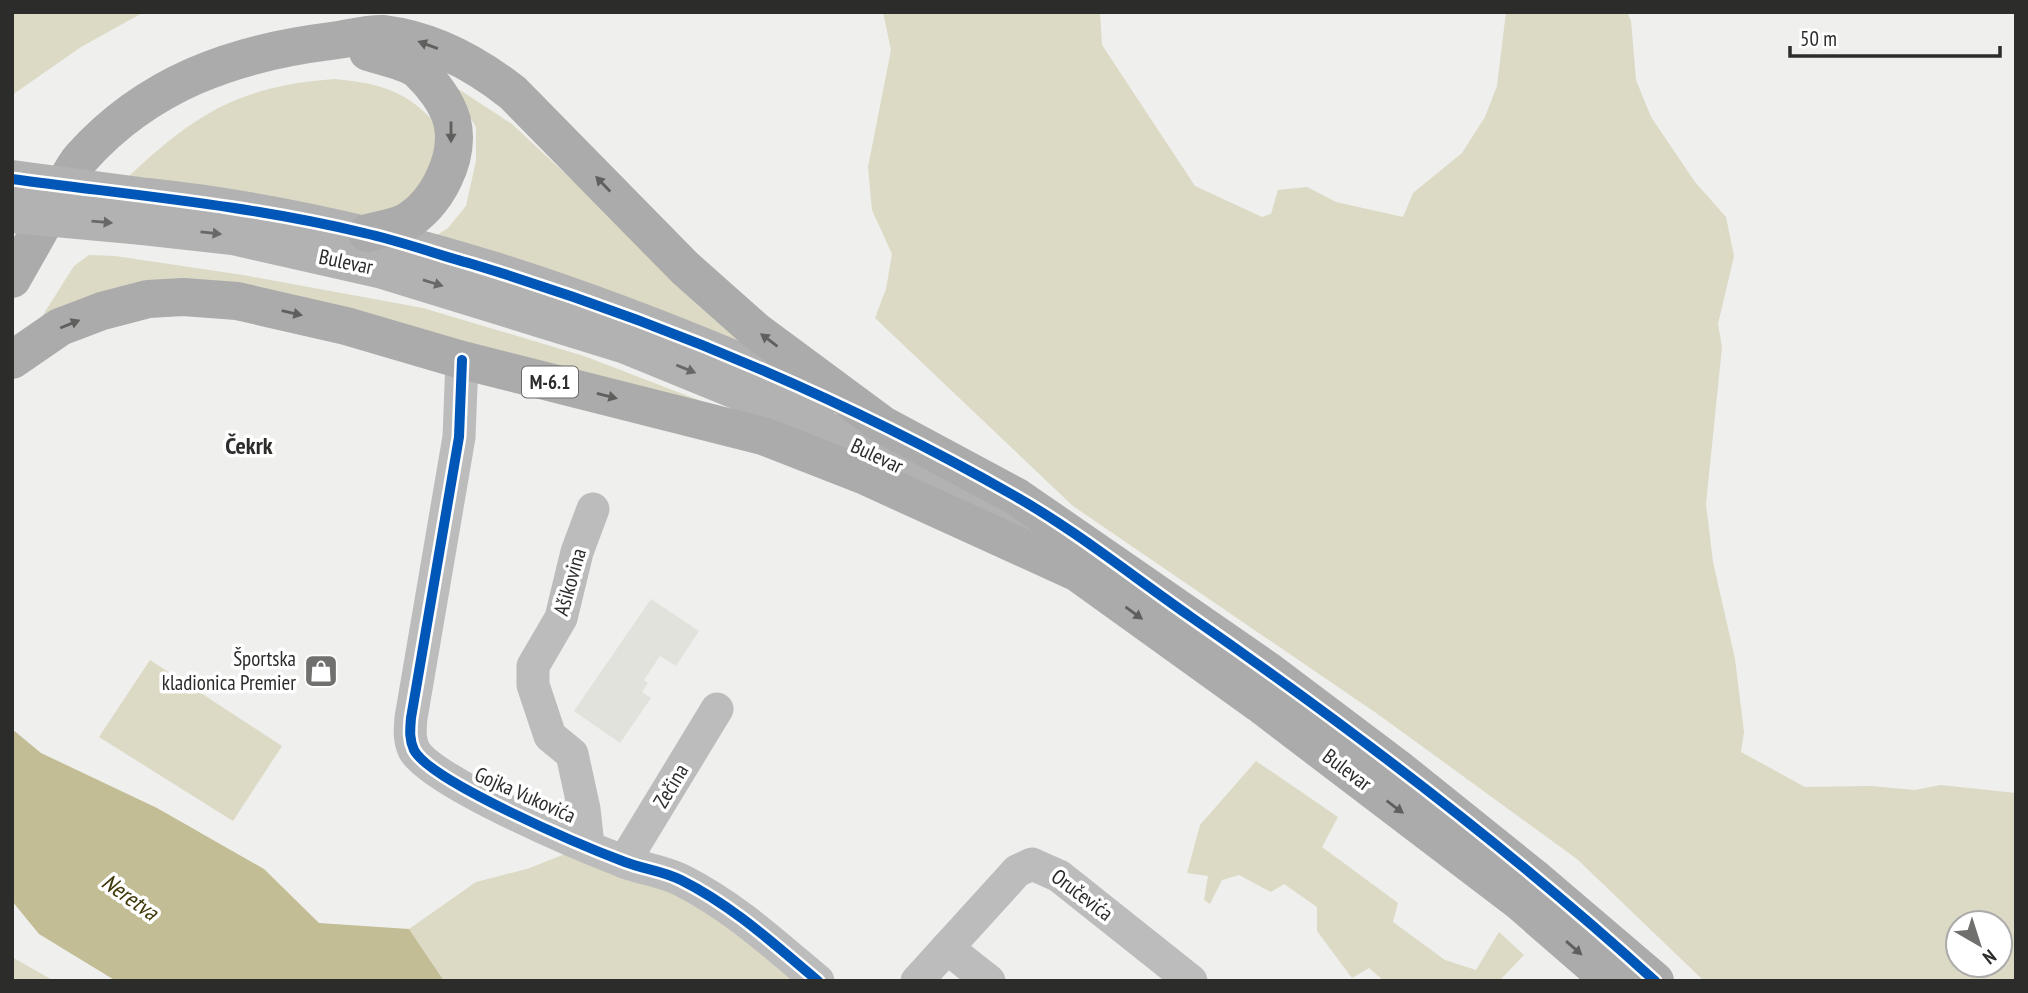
<svg xmlns="http://www.w3.org/2000/svg" width="2028" height="993" font-family="'PT Sans Narrow',sans-serif">
<rect width="100%" height="100%" fill="#efefed"/>
<!-- built -->
<path fill="#e2e2dc" d="M 651,599 L 699,631 L 676,666 L 660,656 L 644,680 L 648,683 L 642,692 L 651,698 L 620,743 L 574,711 Z"/>
<!-- green -->
<g fill="#dcd9c4" fill-rule="evenodd">
<path d="M 12,12 L 144,12 L 81,47 L 12,95 Z"/>
<path d="M 883,12 L 1100,12 L 1102,45 L 1195,186 L 1262,217 L 1271,214 L 1278,190 L 1307,187 L 1336,202 L 1403,217 L 1413,193 L 1462,153 L 1485,117 L 1497,86 L 1506,12 L 1627,12 L 1631,21 L 1636,80 L 1651,117 L 1695,182 L 1726,217 L 1734,256 L 1718,324 L 1722,347 L 1706,504 L 1713,562 L 1735,659 L 1744,732 L 1741,752 L 1805,787 L 1871,786 L 1915,790 L 1941,785 L 2016,793 L 2016,981 L 1704,981 L 1577,859 L 1379,715 L 1073,506 L 875,318 L 886,289 L 892,254 L 872,210 L 868,167 L 891,50 ZM 2000,923 L 2000,965 L 1958,965 L 1958,923 Z"/>
<path d="M 335,79 C 383,84 409,91 441,130 L 421,200 L 364,224 L 128,177 C 196,113 240,86 335,79 Z"/>
<path d="M 449,83 L 512,124 L 756,352 L 428,241 L 448,228 L 466,206 L 476,161 L 476,127 Z"/>
<path d="M 89,255 L 115,256 L 243,275 L 423,308 L 584,356 L 761,424 L 238,296 L 31,334 L 74,266 Z"/>
<path d="M 150,660 L 282,746 L 233,821 L 99,737 Z"/>
<path d="M 1256,761 L 1338,817 L 1322,847 L 1398,903 L 1393,922 L 1445,960 L 1476,970 L 1499,932 L 1524,955 L 1499,981 L 1384,981 L 1369,968 L 1352,978 L 1317,931 L 1317,907 L 1284,884 L 1271,892 L 1239,875 L 1222,880 L 1210,904 L 1204,900 L 1208,876 L 1187,873 L 1200,825 Z"/>
<path d="M 588,845 L 624,862 L 818,981 L 444,981 L 409,929 L 476,882 L 527,869 Z"/>
<path d="M 12,957 L 54,981 L 12,981 Z"/>
</g>
<!-- water -->
<path fill="#c3bd95" d="M 12,729 L 41,753 L 157,808 L 264,869 L 319,923 L 409,929 L 444,981 L 116,981 L 39,934 L 12,901 Z"/>
<g fill="none" stroke-linecap="round" stroke-linejoin="round">
<!-- street -->
<g stroke="#bcbcbc" stroke-width="33">
<path d="M 462,360 L 459,437 L 411,718 C 410,730 409,739 414,750 C 431,782 585,847 625,862 C 643,869 663,871 681,880 C 733,906 774,944 818,981"/>
<path d="M 588,845 L 584,809 L 572,754 L 550,736 L 533,685 L 533,666 L 561,618 L 577,552 L 593,509"/>
<path d="M 624,862 L 717,709"/>
<path d="M 947,948 L 989,981"/>
<path d="M 917,981 L 1017,871 L 1032,864 L 1059,876 L 1191,981"/>
</g>
<!-- secondary -->
<g stroke="#b2b2b2" stroke-width="38">
<path d="M 147,197 C 385,222 606,301 823,398"/>
<path d="M 143,226 L 233,236 L 383,270 L 623,344 L 785,410 L 978,506 L 1021,535"/>
</g>
<!-- primary -->
<g stroke="#ababab" stroke-width="38">
<path d="M 367,233 C 378,230 393,228 404,223 C 436,206 461,158 452,121 C 447,103 433,84 419,71 C 407,61 383,57 368,52"/>
<path d="M 12,279 C 28,251 44,223 59,195 C 66,183 72,168 81,158 C 148,83 234,53 331,41 C 348,39 367,33 384,34 C 433,40 475,63 513,93 L 685,268 L 756,331 L 883,425 L 1017,497 L 1267,670 L 1401,771 L 1533,877 L 1655,981"/>
<path d="M 12,360 L 60,327 L 102,311 L 148,299 L 183,297 L 237,301 L 346,326 L 462,360 L 763,436 L 863,475 L 1078,573 L 1260,704 L 1520,902 L 1611,981"/>
</g>
<!-- secondary-bridge -->
<g stroke="#b2b2b2" stroke-width="38">
<path d="M 12,179 L 147,197"/>
<path d="M 12,214 L 143,226"/>
</g>
<!-- cycleway casing -->
<g stroke="#fff" stroke-width="15">
<g id="cycleway">
<path d="M 12,179 C 130,195 248,205 364,233 C 400,241 436,254 472,264 C 659,321 843,398 1013,495 C 1075,530 1132,576 1191,617 C 1352,729 1510,849 1655,981"/>
<path d="M 462,360 L 459,437 L 411,718 C 410,730 409,739 414,750 C 431,782 585,847 625,862 C 643,869 663,871 681,880 C 733,906 774,944 818,981"/>
</g>
</g>
<!-- cycleway -->
<use href="#cycleway" stroke="#0057b8" stroke-width="10"/>
</g>
<!-- one-way arrows -->
<defs><path id="oneway-solid" d="M-6-.8H1V-3.2L6.5 0L1 3.2V.8H-6Z" transform="scale(1.75)"/></defs>
<g fill="#5f5f5e">
<use href="#oneway-solid" transform="translate(428 45) rotate(-160)"/>
<use href="#oneway-solid" transform="translate(451 132) rotate(90)"/>
<use href="#oneway-solid" transform="translate(603 184) rotate(-134)"/>
<use href="#oneway-solid" transform="translate(292 313) rotate(13)"/>
<use href="#oneway-solid" transform="translate(70 324) rotate(-22)"/>
<use href="#oneway-solid" transform="translate(769 340) rotate(-143)"/>
<use href="#oneway-solid" transform="translate(607 396) rotate(14)"/>
<use href="#oneway-solid" transform="translate(1134 613) rotate(36)"/>
<use href="#oneway-solid" transform="translate(1395 807) rotate(37)"/>
<use href="#oneway-solid" transform="translate(1574 948) rotate(41)"/>
</g>
<g fill="#686868">
<use href="#oneway-solid" transform="translate(102 222) rotate(5)"/>
<use href="#oneway-solid" transform="translate(211 233) rotate(6)"/>
<use href="#oneway-solid" transform="translate(433 283) rotate(17)"/>
<use href="#oneway-solid" transform="translate(686 369) rotate(22)"/>
</g>
<!-- icons -->
<defs>
<g id="shop-square" transform="scale(1.75)"><rect x="-9" y="-9" width="18" height="18" rx="4" fill="#70706f" stroke="#fff"/><path d="M-5-2.5h2.3a2.7 3.5 0 0 1 5.4 0H5L5.5 6h-11ZM-1.5-2.5h3a1.5 2.3 0 0 0-3 0Z" fill="#fff"/></g>
</defs>
<g fill-rule="evenodd">
<use href="#shop-square" x="321" y="671"/>
</g>
<g text-anchor="middle" stroke-width="7" stroke-linejoin="round" paint-order="stroke">
<!-- shield labels -->
<rect fill="#fff" stroke="#6b6b6b" stroke-width="2" x="522" y="366.5" width="56" height="31" rx="5"/>
<g font-size="19" font-weight="bold" fill="#2c2c2b">
<text x="550" y="389">M-6.1</text>
</g>
<!-- street labels -->
<g font-size="21" fill="#2c2c2b" stroke="#fff">
<text transform="translate(346 262) rotate(12)" y="7">Bulevar</text>
<text transform="translate(877 456) rotate(25)" y="7">Bulevar</text>
<text transform="translate(570 582) rotate(-74)" y="7">Ašikovina</text>
<text transform="translate(1347 770) rotate(37)" y="7">Bulevar</text>
<text transform="translate(671 786) rotate(-59)" y="7">Zečina</text>
<text transform="translate(525 795) rotate(24)" y="7">Gojka Vukovića</text>
<text transform="translate(1082 895) rotate(37)" y="7">Oručevića</text>
</g>
<!-- poi labels -->
<g font-size="21" fill="#2c2c2b" stroke="#fff" text-anchor="end">
<text x="296" y="666">Športska<tspan x="296" dy="24">kladionica Premier</tspan></text>
</g>
<!-- water labels -->
<g font-size="23" font-style="italic" fill="#3f3809" stroke="#fff">
<text transform="translate(130 897) rotate(35)" y="8">Neretva</text>
</g>
<!-- quarter labels -->
<g font-size="24" font-weight="bold" fill="#2c2c2b" stroke="#fff">
<text x="249" y="454">Čekrk</text>
</g>
</g>
<!-- border -->
<rect width="2028" height="993" fill="none" stroke="#2c2c2b" stroke-width="28"/>
<!-- north arrow -->
<g transform="translate(1979 944) rotate(141)"><circle r="33" fill="#ffffff" stroke="#ababaa" stroke-width="2"/>
<path d="M0-5L12 26L0 18L-12 26Z" fill="#70706f"/>
<text y="-10" font-size="19" font-weight="bold" text-anchor="middle" fill="#2c2c2b">N</text>
</g>
<!-- scale -->
<path d="M1790 46v10h210v-10" fill="none" stroke="#2c2c2b" stroke-width="3.5"/>
<text x="1800" y="46" font-size="21" fill="#2c2c2b" stroke="#ffffff" stroke-width="5" paint-order="stroke">50 m</text>
</svg>
